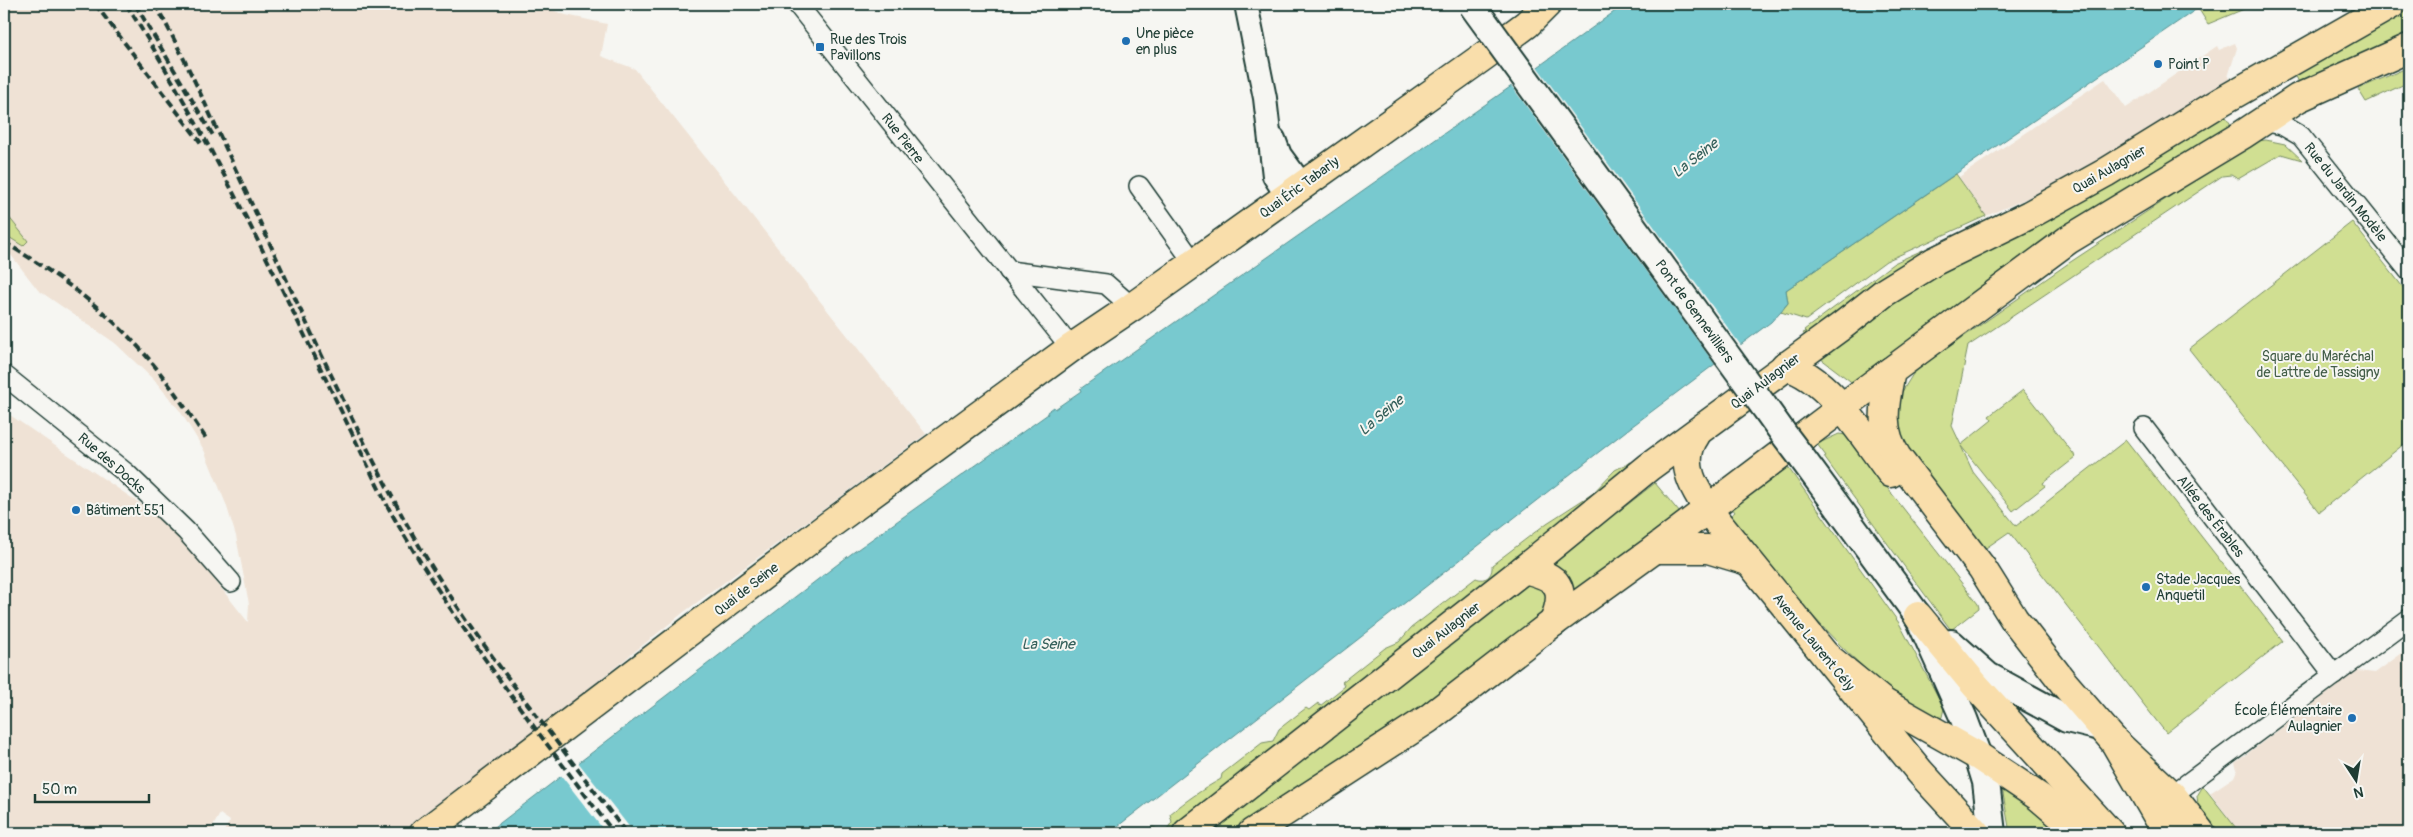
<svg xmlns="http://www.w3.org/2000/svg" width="2413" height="837" font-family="Pangolin,sans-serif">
<rect width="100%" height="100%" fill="#f6f6f2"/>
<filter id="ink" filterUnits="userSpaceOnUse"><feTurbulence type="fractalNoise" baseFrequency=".02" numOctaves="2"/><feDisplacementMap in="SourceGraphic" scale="10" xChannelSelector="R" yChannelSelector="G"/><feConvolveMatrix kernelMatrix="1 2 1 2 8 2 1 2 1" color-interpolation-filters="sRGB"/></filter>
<g filter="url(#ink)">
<!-- built -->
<g fill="#efe2d5">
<path d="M 4,4 L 535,4 L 566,15 L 607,24 L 601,56 L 635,69 L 926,434 L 684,612 L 511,751 L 401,833 L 223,833 L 230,821 L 220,814 L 209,833 L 4,833 L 4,411 L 170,524 L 248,622 L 249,604 L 236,536 L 226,504 L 204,450 L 180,411 L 156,382 L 115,343 L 38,290 L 11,255 L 4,260 Z"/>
<path d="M 2235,43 L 2237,48 L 2228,77 L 2230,79 L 2087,168 L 2030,197 L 1986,216 L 1959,177 L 2105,79 L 2126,108 L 2217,46 L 2219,50 Z"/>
<path d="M 2409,648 L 2409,833 L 2240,833 L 2210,793 L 2234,777 L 2237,770 L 2235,763 L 2357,671 L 2375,673 Z"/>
</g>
<!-- green -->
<g fill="#d0df92" stroke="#788e63">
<path d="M 2204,4 L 2256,4 L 2208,24 L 2198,8 Z"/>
<path d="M 2409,9 L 2409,39 L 2300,85 L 2295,74 Z"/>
<path d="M 2409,67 L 2409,82 L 2366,102 L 2358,89 Z"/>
<path d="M 2222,110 L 2231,125 L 2164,168 L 1854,384 L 1816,355 L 1871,312 Z"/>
<path d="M 2266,140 L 2285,144 L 2302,160 L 2281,154 L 2238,179 L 2231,175 L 2222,176 L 1968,346 L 1952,426 L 1961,445 L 1992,420 L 1989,416 L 2023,390 L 2076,457 L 2043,483 L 2045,486 L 2013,511 L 1961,446 L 1973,472 L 2016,526 L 2126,440 L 2283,641 L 2166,733 L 2009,532 L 1983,550 L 1903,446 L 1897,418 L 1900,395 L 1913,374 L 1929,361 L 2066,265 L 2243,148 L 2257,141 Z"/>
<path d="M 1956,174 L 1986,216 L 1886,261 L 1806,320 L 1781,312 L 1788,303 L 1786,290 Z"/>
<path d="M 2034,200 L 1806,337 L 1803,333 L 1806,332 L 1804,330 L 1894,263 Z"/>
<path d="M 4,211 L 28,241 L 23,246 L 4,234 Z"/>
<path d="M 2352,222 L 2409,295 L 2409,440 L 2319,512 L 2189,349 Z"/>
<path d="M 1839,434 L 1846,435 L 1978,604 L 1979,608 L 1951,630 L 1824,457 L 1826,456 L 1817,444 Z"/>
<path d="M 1631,462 L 1639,467 L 1173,833 L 1147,833 L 1153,827 L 1160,830 L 1168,828 L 1172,822 L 1170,814 C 1187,800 1203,789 1221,779 L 1222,774 L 1262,743 L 1273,741 L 1279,729 L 1306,708 L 1309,710 L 1318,703 L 1320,706 L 1345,686 L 1342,682 L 1385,648 L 1399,642 L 1411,628 L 1476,578 C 1485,582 1493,576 1492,565 L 1547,523 L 1592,494 L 1615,470 Z"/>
<path d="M 1787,466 L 1899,623 L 1944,708 L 1942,717 L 1939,719 C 1851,675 1793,592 1732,518 L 1730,516 L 1735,512 L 1732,508 Z"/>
<path d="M 1655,483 L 1680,513 L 1573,596 L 1546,563 L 1609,513 L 1618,512 Z"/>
<path d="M 1540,581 L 1552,606 L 1477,670 L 1288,800 L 1236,833 L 1201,833 L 1517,584 Z"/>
<path d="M 2203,786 L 2240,833 L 2220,833 L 2198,805 L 2197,796 Z"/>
<path d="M 2002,788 L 2068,833 L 2010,833 Z"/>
</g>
<!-- water -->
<path fill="#78c9cf" stroke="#549191" d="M 1625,4 L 2204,4 L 1786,290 L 1788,303 L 1771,322 L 1631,427 L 1109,833 L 487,833 L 851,554 L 1048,414 L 1047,412 L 1054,407 L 1055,409 L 1081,391 L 1080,389 L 1513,85 Z"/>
<!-- pier -->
<g fill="#f6f6f2">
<path d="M 1536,65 L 1742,347 L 1716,366 L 1510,84 Z"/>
<path d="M 577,761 L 609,801 L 634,833 L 606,833 L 560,774 Z"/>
</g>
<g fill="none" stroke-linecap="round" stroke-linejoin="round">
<!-- minor casing -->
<g stroke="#1f3d34" stroke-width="22">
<g id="minor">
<path d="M 797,4 L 1071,348"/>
<path d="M 2263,121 L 2282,125 L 2301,136 L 2409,271"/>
<path d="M 1139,186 L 1194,263"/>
<path d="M 1009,271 L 1106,284 L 1132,307"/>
<path d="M 4,375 L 126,473 L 186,531 L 231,582"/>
<path d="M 2144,428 L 2334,675"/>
<path d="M 2172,795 L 2409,619"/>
</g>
</g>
<!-- tertiary casing -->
<g stroke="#1f3d34" stroke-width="26">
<g id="tertiary">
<path d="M 1246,4 L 1265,98 L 1274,176 L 1287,196"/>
<path d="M 1274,139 L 1280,155 L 1302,185"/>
</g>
</g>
<!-- secondary casing -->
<g stroke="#1f3d34" stroke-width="30">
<g id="secondary">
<path d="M 1763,405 L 1783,433"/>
<path d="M 1802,458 L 1918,616 L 1964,719 L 1978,756 L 1986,782 L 1992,833"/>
<path d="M 1951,643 L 1988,676 L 2067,719 L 2100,727"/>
</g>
</g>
<!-- primary casing -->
<g stroke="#1f3d34" stroke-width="31">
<g id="primary">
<path d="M 1785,366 C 1829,377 1864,438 1891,473"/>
<path d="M 1891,371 C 1885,403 1878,428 1897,457 L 1982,568 L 2014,619 L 2063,682 L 2114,741 L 2172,795 L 2201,833"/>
<path d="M 1696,435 C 1674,466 1700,497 1718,523 L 1920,772 L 1976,833"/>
<path d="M 1655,549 L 1708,549 L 1748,561"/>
<path d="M 1524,569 C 1559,577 1567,587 1554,622"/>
<path d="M 424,833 L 828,526 L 1071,348 L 1132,307 L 1484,56 L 1527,24 L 1547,4"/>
<path d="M 1187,833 L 1524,569 L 1649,467 L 1843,325 L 1885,292 L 1935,261 L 2029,215 L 2105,173 L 2222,101 L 2392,4"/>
<path d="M 1252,833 L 1428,719 L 1554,622 L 1655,549 L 1860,394 L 2068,240 L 2242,135 L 2298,98 L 2409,48"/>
</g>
</g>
<!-- trunk casing -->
<g stroke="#1f3d34" stroke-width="31">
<g id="trunk">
<path d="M 1918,616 L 1975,685 L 2110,833"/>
<path d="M 1826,656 L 1884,703 L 1978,756 L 2039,797 L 2081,833"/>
<path d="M 2114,741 L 2167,833"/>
</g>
</g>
<!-- minor -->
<use href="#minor" stroke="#f6f6f2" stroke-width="19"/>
<!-- tertiary -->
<use href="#tertiary" stroke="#f6f6f2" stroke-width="22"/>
<!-- secondary -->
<use href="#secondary" stroke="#f6f6f2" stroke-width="26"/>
<!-- primary -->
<use href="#primary" stroke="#f9deab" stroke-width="28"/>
<!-- trunk -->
<use href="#trunk" stroke="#f9deab" stroke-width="28"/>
<!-- rail -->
<g stroke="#1f3d34" stroke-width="4" stroke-dasharray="8 4" stroke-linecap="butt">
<path d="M 95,4 L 201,143"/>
<path d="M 126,4 C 227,164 304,337 388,507 C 453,623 534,727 614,833"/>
<path d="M 135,4 L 214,137"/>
<path d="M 155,4 C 185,57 209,113 235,168 C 287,280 337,393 395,502 C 457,622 546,725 626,833"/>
<path d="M 4,242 C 54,272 103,307 142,351 C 166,378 187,410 207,440"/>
</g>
<!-- secondary-bridge casing -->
<g stroke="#1f3d34" stroke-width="30" stroke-linecap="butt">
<g id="secondary-bridge">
<path d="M 1472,5 L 1763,405"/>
<path d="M 1783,433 L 1802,458"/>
</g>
</g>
<!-- secondary-bridge -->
<use href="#secondary-bridge" stroke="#f6f6f2" stroke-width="26"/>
</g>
</g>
<!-- markers -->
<g fill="#1f6fb2" stroke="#f6f6f2" stroke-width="2">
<circle cx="1126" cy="41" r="5"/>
<rect x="815" y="42" width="10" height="10" rx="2.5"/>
<circle cx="2158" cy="64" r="5"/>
<circle cx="76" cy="510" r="5"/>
<circle cx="2146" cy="587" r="5"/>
<circle cx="2352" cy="718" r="5"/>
</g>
<g text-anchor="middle" stroke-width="4" stroke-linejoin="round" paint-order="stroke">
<!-- poi labels -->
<g font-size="14" fill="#1f3d34" stroke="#f6f6f2" text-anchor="start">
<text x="1136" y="38">Une pièce<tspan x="1136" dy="16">en plus</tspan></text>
<text x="830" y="44">Rue des Trois<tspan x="830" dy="16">Pavillons</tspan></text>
<text x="2168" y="69">Point P</text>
<text x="86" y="515">Bâtiment 551</text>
<text x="2156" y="584">Stade Jacques<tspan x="2156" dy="16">Anquetil</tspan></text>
<text x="2342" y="715" text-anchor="end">École Élémentaire<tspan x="2342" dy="16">Aulagnier</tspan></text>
</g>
<!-- street labels -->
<g font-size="14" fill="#1f3d34" stroke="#f6f6f2">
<text transform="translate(903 138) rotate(52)" y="5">Rue Pierre</text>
<text transform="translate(2109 169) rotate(-30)" y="5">Quai Aulagnier</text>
<text transform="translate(1299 187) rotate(-36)" y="5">Quai Éric Tabarly</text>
<text transform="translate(2346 192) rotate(51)" y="5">Rue du Jardin Modèle</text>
<text transform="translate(1695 311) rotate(54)" y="5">Pont de Gennevilliers</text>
<text transform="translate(1765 381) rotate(-37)" y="5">Quai Aulagnier</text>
<text transform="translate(112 463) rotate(41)" y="5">Rue des Docks</text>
<text transform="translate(2211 516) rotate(52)" y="5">Allée des Érables</text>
<text transform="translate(746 589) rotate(-38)" y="5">Quai de Seine</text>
<text transform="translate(1446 630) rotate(-38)" y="5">Quai Aulagnier</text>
<text transform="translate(1814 642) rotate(51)" y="5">Avenue Laurent Cély</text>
</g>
<!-- park labels -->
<g font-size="14" fill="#425d47" stroke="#f6f6f2">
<text x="2318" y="361">Square du Maréchal<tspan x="2318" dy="16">de Lattre de Tassigny</tspan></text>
</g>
<!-- water labels -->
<g font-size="15" font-style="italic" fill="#35605b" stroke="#f6f6f2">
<text transform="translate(1695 158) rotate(-38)" y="5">La Seine</text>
<text transform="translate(1381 415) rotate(-40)" y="5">La Seine</text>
<text x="1048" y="649">La Seine</text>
</g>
</g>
<!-- margin -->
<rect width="2413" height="837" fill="none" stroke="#f6f6f2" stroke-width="20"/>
<rect x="10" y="10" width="2393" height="817" fill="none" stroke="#1f3d34" stroke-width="2" filter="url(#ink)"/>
<!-- north arrow -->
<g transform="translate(2356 780) rotate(168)" stroke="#f6f6f2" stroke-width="4" paint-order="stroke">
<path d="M0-4L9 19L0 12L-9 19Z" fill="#1f3d34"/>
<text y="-8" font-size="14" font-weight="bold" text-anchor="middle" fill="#1f3d34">N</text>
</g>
<!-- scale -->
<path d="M35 794v8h114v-8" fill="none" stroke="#1f3d34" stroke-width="2.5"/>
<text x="42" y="794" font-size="15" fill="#1f3d34" stroke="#f6f6f2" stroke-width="4" paint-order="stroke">50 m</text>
</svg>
